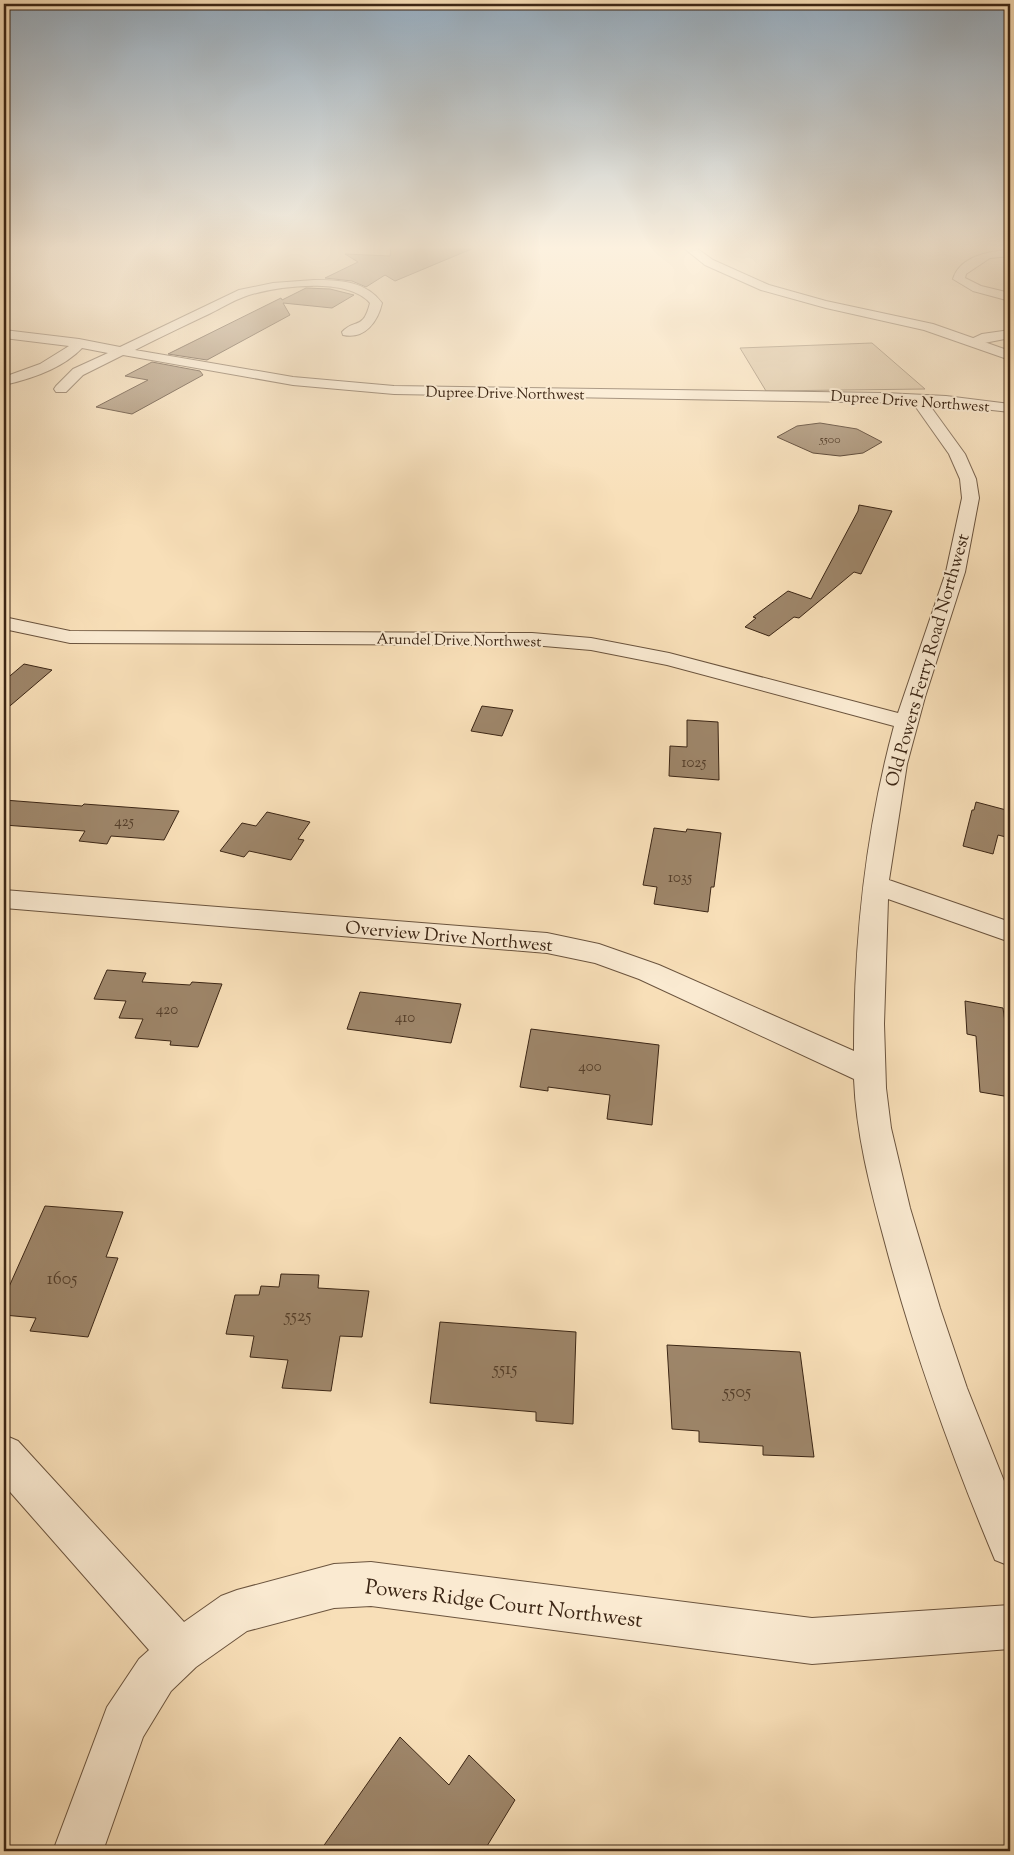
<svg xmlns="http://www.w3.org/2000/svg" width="1014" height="1855" font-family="'Sorts Mill Goudy',serif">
<rect width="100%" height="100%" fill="#f8dfb8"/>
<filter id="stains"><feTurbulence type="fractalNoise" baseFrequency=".004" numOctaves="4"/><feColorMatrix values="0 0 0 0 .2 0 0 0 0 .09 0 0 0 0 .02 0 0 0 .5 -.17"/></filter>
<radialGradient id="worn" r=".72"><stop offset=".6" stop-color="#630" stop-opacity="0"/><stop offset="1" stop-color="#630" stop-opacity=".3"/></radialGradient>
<!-- green -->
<path fill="#d8c09c" stroke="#8a7358" d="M 872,343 L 925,389 L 766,391 L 740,348 Z"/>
<!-- building -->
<g fill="#9e866a" stroke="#3c2615">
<path d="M 391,245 L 481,245 L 395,281 L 385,275 L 366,287 L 352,281 L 325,278 L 358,262 L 345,254 L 390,256 Z"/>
<path d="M 306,288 L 330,289 L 354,295 L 332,308 L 283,303 L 290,315 L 207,360 L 168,354 L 281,298 L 282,300 Z"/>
<path d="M 152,362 L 200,371 L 203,375 L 132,414 L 96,407 L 148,380 L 125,376 Z"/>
<path d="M 820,423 L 857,429 L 882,442 L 863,453 L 840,456 L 813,453 L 777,437 L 797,426 Z"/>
<path d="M 859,505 L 892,511 L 861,574 L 854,572 L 799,618 L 794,617 L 769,636 L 745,627 L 756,618 L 753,617 L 788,591 L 811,599 L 858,511 Z"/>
<path d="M 24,664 L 52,670 L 4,711 L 4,681 Z"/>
<path d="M 482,706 L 513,710 L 502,736 L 471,731 Z"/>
<path d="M 687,720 L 718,722 L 719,780 L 669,776 L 670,746 L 687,747 Z"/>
<path d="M 4,800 L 82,806 L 84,804 L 179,811 L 164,840 L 111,836 L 107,844 L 79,841 L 85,831 L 4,825 Z"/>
<path d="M 976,802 L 1010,811 L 1010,838 L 998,835 L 993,854 L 963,846 L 972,810 L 974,810 Z"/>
<path d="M 267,812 L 310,822 L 298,839 L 304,840 L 291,860 L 249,851 L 244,857 L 220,851 L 242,823 L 256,826 Z"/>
<path d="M 654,828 L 686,832 L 687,829 L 721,833 L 714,887 L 711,887 L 708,912 L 654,904 L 657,887 L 643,885 Z"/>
<path d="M 107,970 L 146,973 L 142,982 L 190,985 L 192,982 L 222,984 L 198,1047 L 170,1045 L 171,1041 L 135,1038 L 143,1019 L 119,1018 L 126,1001 L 94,999 Z"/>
<path d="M 360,992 L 461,1004 L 451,1043 L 347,1029 Z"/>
<path d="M 965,1001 L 1003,1008 L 1007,1037 L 1010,1037 L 1010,1097 L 980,1092 L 976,1036 L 967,1034 Z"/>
<path d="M 531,1029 L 659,1045 L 652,1125 L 607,1119 L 610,1095 L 548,1087 L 548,1091 L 520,1087 Z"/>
<path d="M 45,1206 L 123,1212 L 106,1257 L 118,1258 L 88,1337 L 30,1331 L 36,1318 L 4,1315 L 4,1298 Z"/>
<path d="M 281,1274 L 319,1275 L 318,1288 L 369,1291 L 362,1337 L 340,1336 L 331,1391 L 282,1388 L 288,1360 L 250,1357 L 254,1336 L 226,1334 L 235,1295 L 259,1295 L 261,1286 L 279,1287 Z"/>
<path d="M 440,1322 L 576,1332 L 573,1424 L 536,1421 L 536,1412 L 430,1403 Z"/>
<path d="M 667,1345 L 800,1352 L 814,1457 L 763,1455 L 763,1446 L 699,1442 L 699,1431 L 672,1429 Z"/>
<path d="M 400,1737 L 449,1785 L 469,1755 L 515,1800 L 484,1851 L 320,1851 Z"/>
</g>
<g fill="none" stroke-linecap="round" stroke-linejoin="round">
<!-- minor casing -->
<g stroke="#6b543e" stroke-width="2">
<g id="minor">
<path d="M 1010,250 L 1010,256 L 990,258 L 966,274 L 965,278 L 981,286 L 1010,293 L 1010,301 L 973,291 L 953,279 C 960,256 990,251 1010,250 Z"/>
<path d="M 314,280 C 340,280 366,281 382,303 C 378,321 365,340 343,335 L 342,332 C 355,318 363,331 370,303 C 347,277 280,286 249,295 C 236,299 223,307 211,313 C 186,325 160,337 135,350 L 293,377 L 394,386 L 885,393 L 946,396 L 1010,404 L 1010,412 L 928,403 L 965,454 L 976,479 L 979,498 L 965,572 L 925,697 L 907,764 L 889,880 L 1010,922 L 1010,942 L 888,899 L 884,1024 L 886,1088 L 891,1128 L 910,1208 L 940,1308 L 967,1388 L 1010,1496 L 1010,1566 L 995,1560 C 951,1455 913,1349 884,1239 C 870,1187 856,1133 854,1079 L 639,979 L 595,963 L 547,953 L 4,908 L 4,890 L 547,933 L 599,944 L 659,965 L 854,1051 C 854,940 865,833 894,726 L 667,665 L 591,650 L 532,645 L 70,643 L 4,629 L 4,617 L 70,631 L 532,633 L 591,638 L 669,653 L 898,713 L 946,572 L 962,498 L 960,479 L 949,454 L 913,403 L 394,394 L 293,385 L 123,355 L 83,375 L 66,392 L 56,392 L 54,389 L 56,386 L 73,369 L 108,353 L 82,348 C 63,368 31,379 4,385 L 4,377 L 40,364 L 69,346 L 4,338 L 4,330 L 79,339 L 120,347 L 239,290 L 273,283 Z"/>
<path d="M 1010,330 L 1010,338 L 974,345 L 967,341 L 982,334 Z"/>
<path d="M 4,1435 L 18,1441 L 184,1622 L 221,1596 L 237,1590 L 334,1564 L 371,1562 L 812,1618 L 1010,1605 L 1010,1649 L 812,1664 L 371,1606 L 334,1608 L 247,1631 L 196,1667 L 171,1691 L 143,1737 L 103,1851 L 53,1851 L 107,1707 L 139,1659 L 149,1650 L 4,1485 Z"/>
</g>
</g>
<!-- tertiary casing -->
<g stroke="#6b543e" stroke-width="2">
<path id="tertiary" d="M 680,245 L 692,245 L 713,260 L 769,285 L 826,301 L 933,324 L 1010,351 L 1010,360 L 924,330 L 826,308 L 761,290 L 705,265 Z"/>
</g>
<!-- minor -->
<use href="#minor" fill="#faead1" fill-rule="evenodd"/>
<!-- tertiary -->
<use href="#tertiary" fill="#faead1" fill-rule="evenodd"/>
</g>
<!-- sky -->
<linearGradient id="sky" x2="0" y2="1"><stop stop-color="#95acbf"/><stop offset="0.49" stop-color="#fcf1df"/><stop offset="1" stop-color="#fcf1df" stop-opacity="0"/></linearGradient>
<rect width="1014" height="505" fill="url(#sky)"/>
<g text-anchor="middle" stroke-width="4" stroke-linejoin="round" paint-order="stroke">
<!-- far-number labels -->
<g font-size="12" fill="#543e2a">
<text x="830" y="443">5500</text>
</g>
<!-- far-street labels -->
<g font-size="15" fill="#3c2615" stroke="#faead1">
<text transform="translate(505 393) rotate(1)" y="5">Dupree Drive Northwest</text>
<text transform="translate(910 401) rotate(4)" y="5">Dupree Drive Northwest</text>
<text transform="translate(459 640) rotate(1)" y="5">Arundel Drive Northwest</text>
</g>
<!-- number labels -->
<g font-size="15" fill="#543e2a">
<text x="694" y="767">1025</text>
<text x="124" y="826">425</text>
<text x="680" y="882">1035</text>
<text x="167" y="1014">420</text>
<text x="405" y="1022">410</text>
<text x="590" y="1071">400</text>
</g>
<!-- street labels -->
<g font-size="18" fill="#3c2615" stroke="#faead1">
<text transform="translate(927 660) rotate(-74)" y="6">Old Powers Ferry Road Northwest</text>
<text transform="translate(449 936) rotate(5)" y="6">Overview Drive Northwest</text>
</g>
<!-- near-number labels -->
<g font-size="18" fill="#543e2a">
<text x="62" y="1284">1605</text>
<text x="298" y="1321">5525</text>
<text x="505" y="1374">5515</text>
<text x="737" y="1397">5505</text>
</g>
<!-- near-street labels -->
<g font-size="21" fill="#3c2615" stroke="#faead1">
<text transform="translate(504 1603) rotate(7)" y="7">Powers Ridge Court Northwest</text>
</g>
</g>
<!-- margin -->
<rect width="1014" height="1855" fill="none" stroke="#f8dfb8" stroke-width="20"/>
<rect x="5" y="5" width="1004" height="1845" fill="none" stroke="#3c2615" stroke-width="2.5"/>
<rect x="10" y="10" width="994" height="1835" fill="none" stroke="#3c2615"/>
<rect width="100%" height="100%" filter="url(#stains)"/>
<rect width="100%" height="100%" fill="url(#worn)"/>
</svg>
